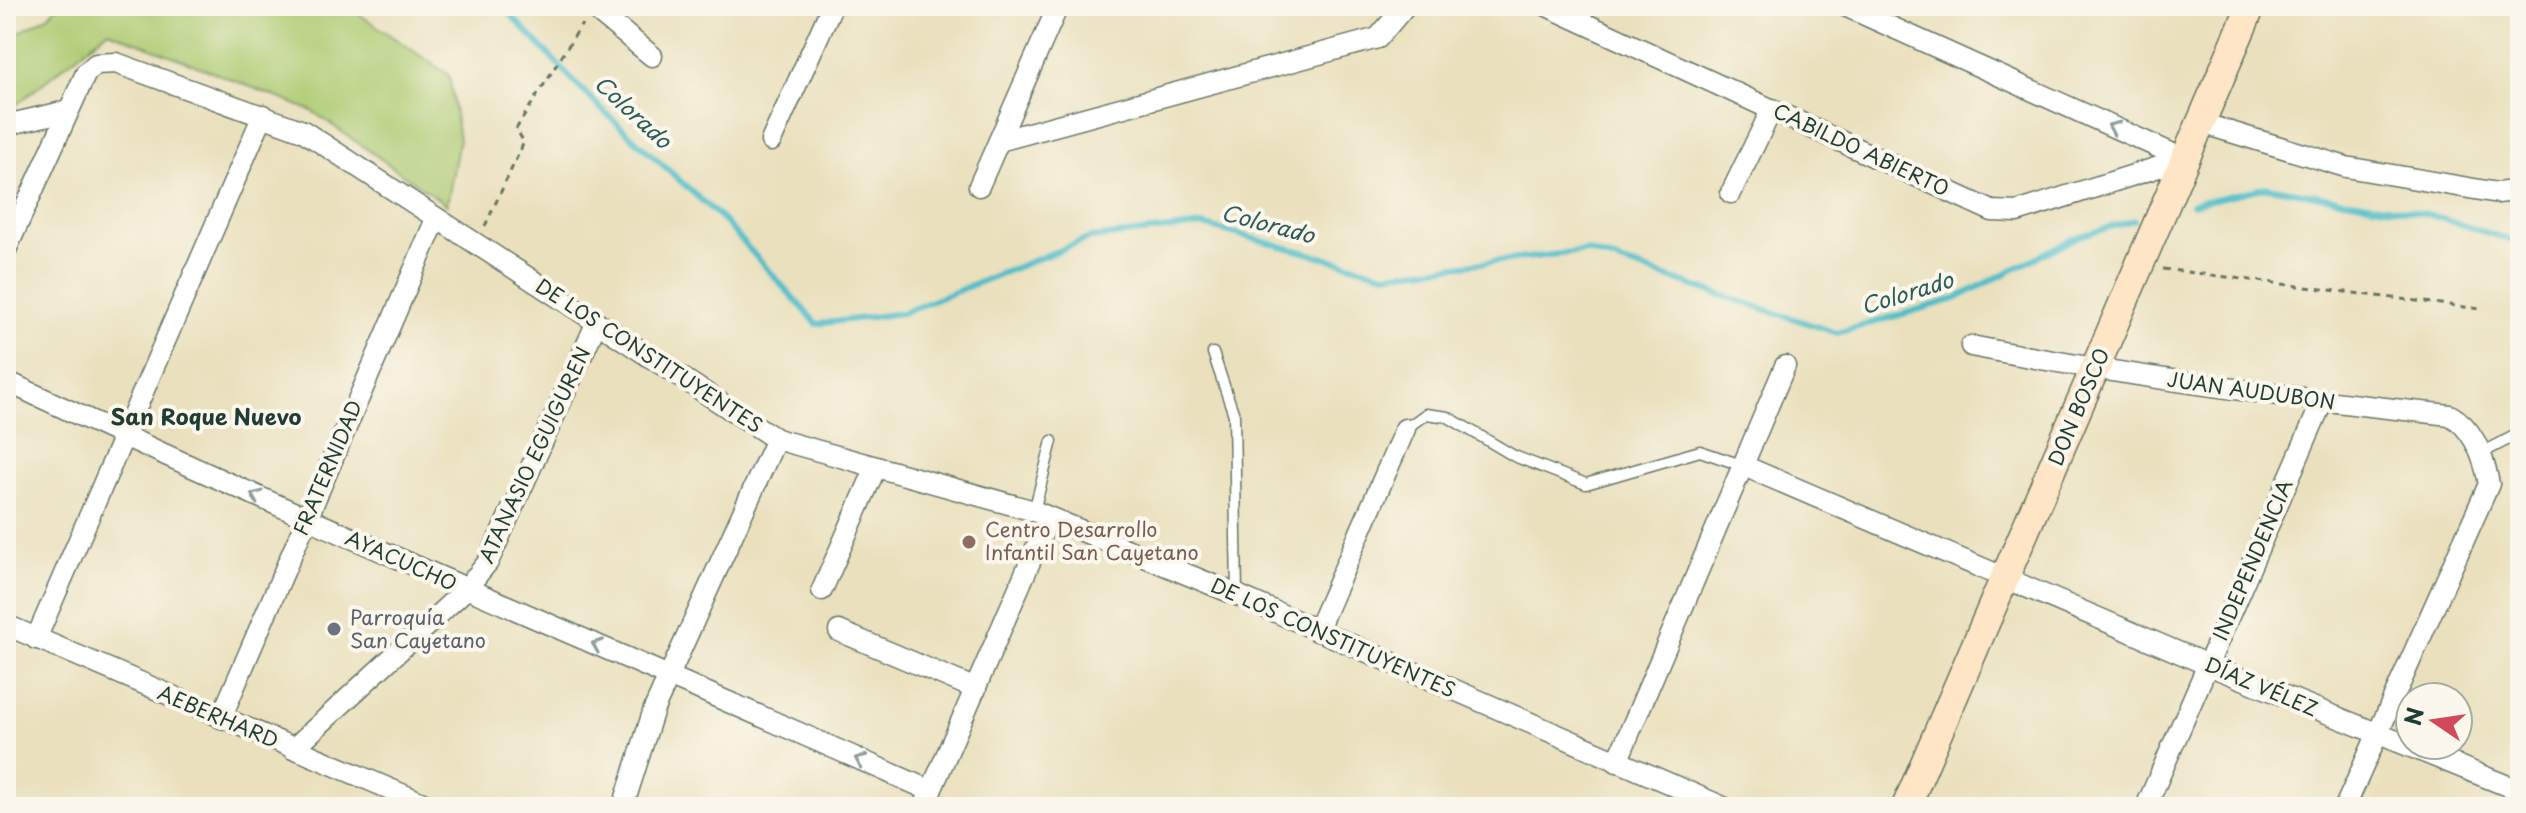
<svg xmlns="http://www.w3.org/2000/svg" width="2526" height="813" font-family="'Playpen Sans',sans-serif">
<rect width="100%" height="100%" fill="#fbf7ec"/>
<filter id="ink" filterUnits="userSpaceOnUse"><feTurbulence type="fractalNoise" baseFrequency=".0125" numOctaves="2"/><feDisplacementMap in="SourceGraphic" scale="16" xChannelSelector="R" yChannelSelector="G"/><feConvolveMatrix kernelMatrix="1 2 1 2 8 2 1 2 1" color-interpolation-filters="sRGB"/></filter>
<filter id="wash" filterUnits="userSpaceOnUse"><feTurbulence type="fractalNoise" baseFrequency=".006" numOctaves="4" result="noise"/><feDisplacementMap in="SourceGraphic" scale="32" xChannelSelector="R" yChannelSelector="G"/><feGaussianBlur stdDeviation="1.8" result="paint"/><feColorMatrix in="noise" values="0 0 0 0 0 0 0 0 0 0 0 0 0 0 0 0 0 1.4 0 .05"/><feComposite in="paint" operator="in"/></filter>
<g filter="url(#wash)">
<rect width="100%" height="100%" fill="#eae0bd"/>
<!-- green -->
<path fill="#aecb72" stroke="#668453" stroke-width="2" d="M 58,6 L 347,6 L 449,75 L 459,140 L 447,205 L 312,111 L 108,31 L 6,113 L 6,40 L 47,17 Z"/>
<g fill="none" stroke-linecap="round" stroke-linejoin="round">
<!-- stream -->
<g stroke="#51bec9" stroke-width="6">
<path d="M 502,6 L 597,105 L 722,219 L 817,324 L 902,313 L 1090,238 L 1203,225 L 1385,274 L 1587,251 L 1837,333 L 1955,299 L 2077,237 L 2134,220"/>
<path d="M 2192,204 L 2268,187 L 2427,214 L 2520,243"/>
</g>
</g>
</g>
<g filter="url(#ink)">
<g fill="none" stroke-linecap="round" stroke-linejoin="round">
<!-- lane casing -->
<g stroke="#667664" stroke-width="13">
<g id="lane">
<path d="M 1213,353 L 1234,415 L 1237,595"/>
<path d="M 1405,429 L 1426,414 L 1448,417 L 1514,456 L 1586,484 L 1700,451 L 1744,466"/>
<path d="M 2480,454 L 2520,433"/>
<path d="M 1034,511 L 1052,441"/>
</g>
</g>
<!-- street casing -->
<g stroke="#667664" stroke-width="23">
<g id="street">
<path d="M 591,6 L 652,56"/>
<path d="M 1547,6 L 1992,211 L 2017,212 L 2184,159"/>
<path d="M 1845,6 L 2184,159"/>
<path d="M 2201,123 L 2346,167 L 2498,193 L 2513,191 L 2520,182"/>
<path d="M 6,125 L 67,111"/>
<path d="M 771,141 L 832,6"/>
<path d="M 999,141 L 1378,38 L 1405,6"/>
<path d="M 979,186 L 1058,6"/>
<path d="M 1731,193 L 1772,109"/>
<path d="M 6,250 L 86,73 L 96,64 L 116,63 L 303,131 L 776,439 L 1034,511 L 1237,595 L 1723,807"/>
<path d="M 1971,346 C 2130,377 2289,398 2450,415 C 2473,428 2484,457 2489,484 L 2345,807"/>
<path d="M 6,381 C 311,525 623,654 931,791"/>
<path d="M 1744,466 L 2208,665 L 2520,791"/>
<path d="M 822,590 L 876,467"/>
<path d="M 6,625 L 432,807"/>
<path d="M 839,631 L 976,689"/>
<path d="M 1317,631 L 1405,429"/>
<path d="M 36,639 L 263,115"/>
<path d="M 221,718 L 436,219"/>
<path d="M 293,749 L 465,590 L 488,562 L 597,322"/>
<path d="M 1617,762 L 1785,366"/>
<path d="M 623,807 L 654,709 L 776,439"/>
<path d="M 924,807 L 1049,518"/>
<path d="M 2146,807 L 2322,402"/>
</g>
</g>
<!-- secondary casing -->
<g stroke="#667664" stroke-width="31">
<path id="secondary" d="M 1906,807 L 2251,6"/>
</g>
<!-- path -->
<g stroke="#667664" stroke-width="3" stroke-dasharray="6 6" stroke-linecap="butt">
<path d="M 485,226 L 524,142 L 516,129 L 582,24"/>
<path d="M 2163,269 L 2480,309"/>
</g>
<!-- lane -->
<use href="#lane" stroke="#fff" stroke-width="10"/>
<!-- street -->
<use href="#street" stroke="#fff" stroke-width="20"/>
<!-- secondary -->
<use href="#secondary" stroke="#fde5c5" stroke-width="28"/>
</g>
<!-- one-way arrows -->
<defs><path id="oneway-chevron" d="M-2-3.5L2.5 0L-2 3.5" fill="none" stroke-width="1.6" stroke-linecap="round" stroke-linejoin="round" transform="scale(2)"/></defs>
<g stroke="#8f9e9a">
<use href="#oneway-chevron" transform="translate(2113 127) rotate(-156)"/>
<use href="#oneway-chevron" transform="translate(256 496) rotate(-156)"/>
<use href="#oneway-chevron" transform="translate(597 645) rotate(-158)"/>
<use href="#oneway-chevron" transform="translate(860 760) rotate(-156)"/>
</g>
</g>
<!-- markers -->
<circle fill="#8d6e63" stroke="#fbf7ec" stroke-width="3" cx="969" cy="542" r="8"/>
<circle fill="#6b7280" stroke="#fbf7ec" stroke-width="3" cx="334" cy="629" r="8"/>
<g text-anchor="middle" stroke-width="8" stroke-linejoin="round" paint-order="stroke">
<!-- street labels -->
<g font-size="20" fill="#1f3d34" stroke="#fbf7ec">
<text transform="translate(1861 150) rotate(25)" y="7">CABILDO ABIERTO</text>
<text transform="translate(649 356) rotate(33)" y="7">DE LOS CONSTITUYENTES</text>
<text transform="translate(2251 391) rotate(8)" y="7">JUAN AUDUBON</text>
<text transform="translate(2079 407) rotate(-67)" y="7">DON BOSCO</text>
<text transform="translate(535 455) rotate(-65)" y="7">ATANASIO EGUIGUREN</text>
<text transform="translate(328 468) rotate(-67)" y="7">FRATERNIDAD</text>
<text transform="translate(2253 560) rotate(-67)" y="7">INDEPENDENCIA</text>
<text transform="translate(401 561) rotate(24)" y="7">AYACUCHO</text>
<text transform="translate(1333 638) rotate(24)" y="7">DE LOS CONSTITUYENTES</text>
<text transform="translate(2261 687) rotate(23)" y="7">DÍAZ VÉLEZ</text>
<text transform="translate(218 717) rotate(23)" y="7">AEBERHARD</text>
</g>
<!-- education labels -->
<g font-size="20" fill="#785e54" stroke="#fbf7ec" text-anchor="start">
<text x="985" y="537">Centro Desarrollo<tspan x="985" dy="23">Infantil San Cayetano</tspan></text>
</g>
<!-- worship labels -->
<g font-size="20" fill="#5b616d" stroke="#fbf7ec" text-anchor="start">
<text x="350" y="625">Parroquía<tspan x="350" dy="23">San Cayetano</tspan></text>
</g>
<!-- water labels -->
<g font-size="22" font-style="italic" fill="#2c5d59" stroke="#fbf7ec">
<text transform="translate(633 112) rotate(43)" y="8">Colorado</text>
<text transform="translate(1268 224) rotate(15)" y="8">Colorado</text>
<text transform="translate(1907 293) rotate(-17)" y="8">Colorado</text>
</g>
<!-- neighbourhood labels -->
<g font-size="22" font-weight="bold" fill="#1f3d34" stroke="#fbf7ec">
<text x="206" y="425">San Roque Nuevo</text>
</g>
</g>
<!-- margin -->
<rect width="2526" height="813" fill="none" stroke="#fbf7ec" stroke-width="32"/>
<!-- north arrow -->
<g transform="translate(2434 721) rotate(283)"><circle r="38" fill="#fbf7ec" stroke="#a3ada2" stroke-width="2"/>
<path d="M0-6L14 30L0 20L-14 30Z" fill="#d1495b"/>
<text y="-12" font-size="22" font-weight="bold" text-anchor="middle" fill="#1f3d34">N</text>
</g>
</svg>
